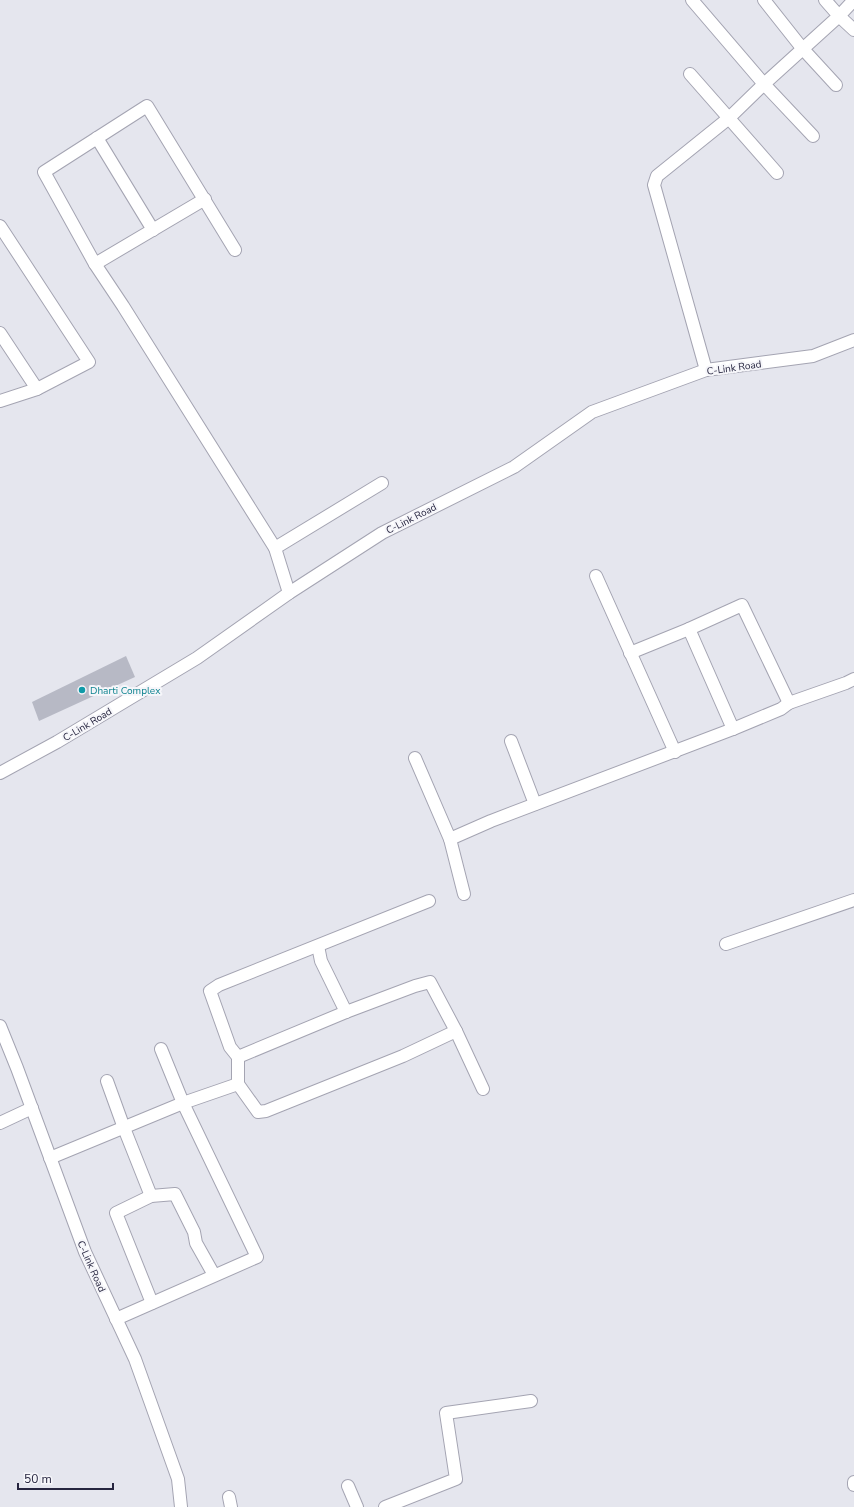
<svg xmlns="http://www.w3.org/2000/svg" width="854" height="1507" font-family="'Nunito Sans',sans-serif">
<rect width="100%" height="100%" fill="#e5e6ee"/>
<!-- building -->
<path fill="#b7b9c5" d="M 126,656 L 135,677 L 39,721 L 32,702 Z"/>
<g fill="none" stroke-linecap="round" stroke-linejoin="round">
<!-- minor casing -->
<g stroke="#a4a4b2" stroke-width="14">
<g id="minor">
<path d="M 692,0 L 764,84 L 813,136"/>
<path d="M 764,0 L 802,48 L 836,85"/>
<path d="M 854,0 L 839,16 L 854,30"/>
<path d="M 690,74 L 777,173"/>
<path d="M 97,138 L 153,230"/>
<path d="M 0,226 L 89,362 L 37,389 L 0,333"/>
<path d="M 235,250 L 147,106 L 44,172 L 95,264 L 123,306 L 275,548 L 289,593"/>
<path d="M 95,264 L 205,199"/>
<path d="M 706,370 L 654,185 L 657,176 L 729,118 L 764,84 L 839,16 L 825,0"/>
<path d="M 0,401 L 37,389"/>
<path d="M 275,548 L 382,483"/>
<path d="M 596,576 L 675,752"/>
<path d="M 689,629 L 733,729"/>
<path d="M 630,653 L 689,629 L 742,605 L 789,703"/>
<path d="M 511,741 L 535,804"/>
<path d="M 415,758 L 450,839 L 491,821 L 733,729 L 781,709 L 789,703 L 846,683 L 854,679"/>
<path d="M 0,773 L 57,742 L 197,658 L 289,593 L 382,533 L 514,467 L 592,412 L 706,370 L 813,356 L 854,340"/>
<path d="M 450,839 L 464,894"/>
<path d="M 429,901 L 219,985 L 210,991 L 230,1047 L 238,1057 L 238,1084 L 258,1112 L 266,1111 L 403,1056 L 456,1031"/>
<path d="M 726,944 L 854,900"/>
<path d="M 318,946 L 321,961 L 346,1012"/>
<path d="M 0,1026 L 17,1068 L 85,1252 L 135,1359 L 178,1479 L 181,1507"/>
<path d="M 238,1057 L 346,1012 L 415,986 L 430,982 L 456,1031 L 483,1089"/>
<path d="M 107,1081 L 124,1128 L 151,1196"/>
<path d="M 0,1123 L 32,1108"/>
<path d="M 50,1158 L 183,1103 L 238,1084"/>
<path d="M 152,1303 L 116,1213 L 151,1196 L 175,1194 L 194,1232 L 196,1243 L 214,1275"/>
<path d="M 116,1319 L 257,1257 L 183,1103 L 161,1049"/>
<path d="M 854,1482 L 854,1485"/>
<path d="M 348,1486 L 357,1507"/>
<path d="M 229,1497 L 231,1507"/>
<path d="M 385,1507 L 456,1479 L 446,1413 L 531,1401"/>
</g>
</g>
<!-- minor -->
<use href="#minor" stroke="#fff" stroke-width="12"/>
</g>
<!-- markers -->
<circle fill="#0f9aa8" stroke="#f6f6fa" stroke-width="1.5" cx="82" cy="690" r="4"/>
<g text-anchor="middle" stroke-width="4" stroke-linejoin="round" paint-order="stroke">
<!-- street labels -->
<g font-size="10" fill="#26253f" stroke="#f6f6fa">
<text transform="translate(734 367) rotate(-8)" y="4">C-Link Road</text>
<text transform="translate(411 518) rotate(-27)" y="4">C-Link Road</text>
<text transform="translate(87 724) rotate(-31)" y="4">C-Link Road</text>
<text transform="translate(92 1266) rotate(66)" y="4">C-Link Road</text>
</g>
<!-- culture labels -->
<g font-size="10" fill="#0d838f" stroke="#f6f6fa" text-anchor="start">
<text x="90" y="694">Dharti Complex</text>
</g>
</g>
<!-- scale -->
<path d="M18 1483v6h95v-6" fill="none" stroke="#26253f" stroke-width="2"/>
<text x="24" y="1483" font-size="12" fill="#26253f" stroke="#f6f6fa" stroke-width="3" paint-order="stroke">50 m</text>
</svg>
